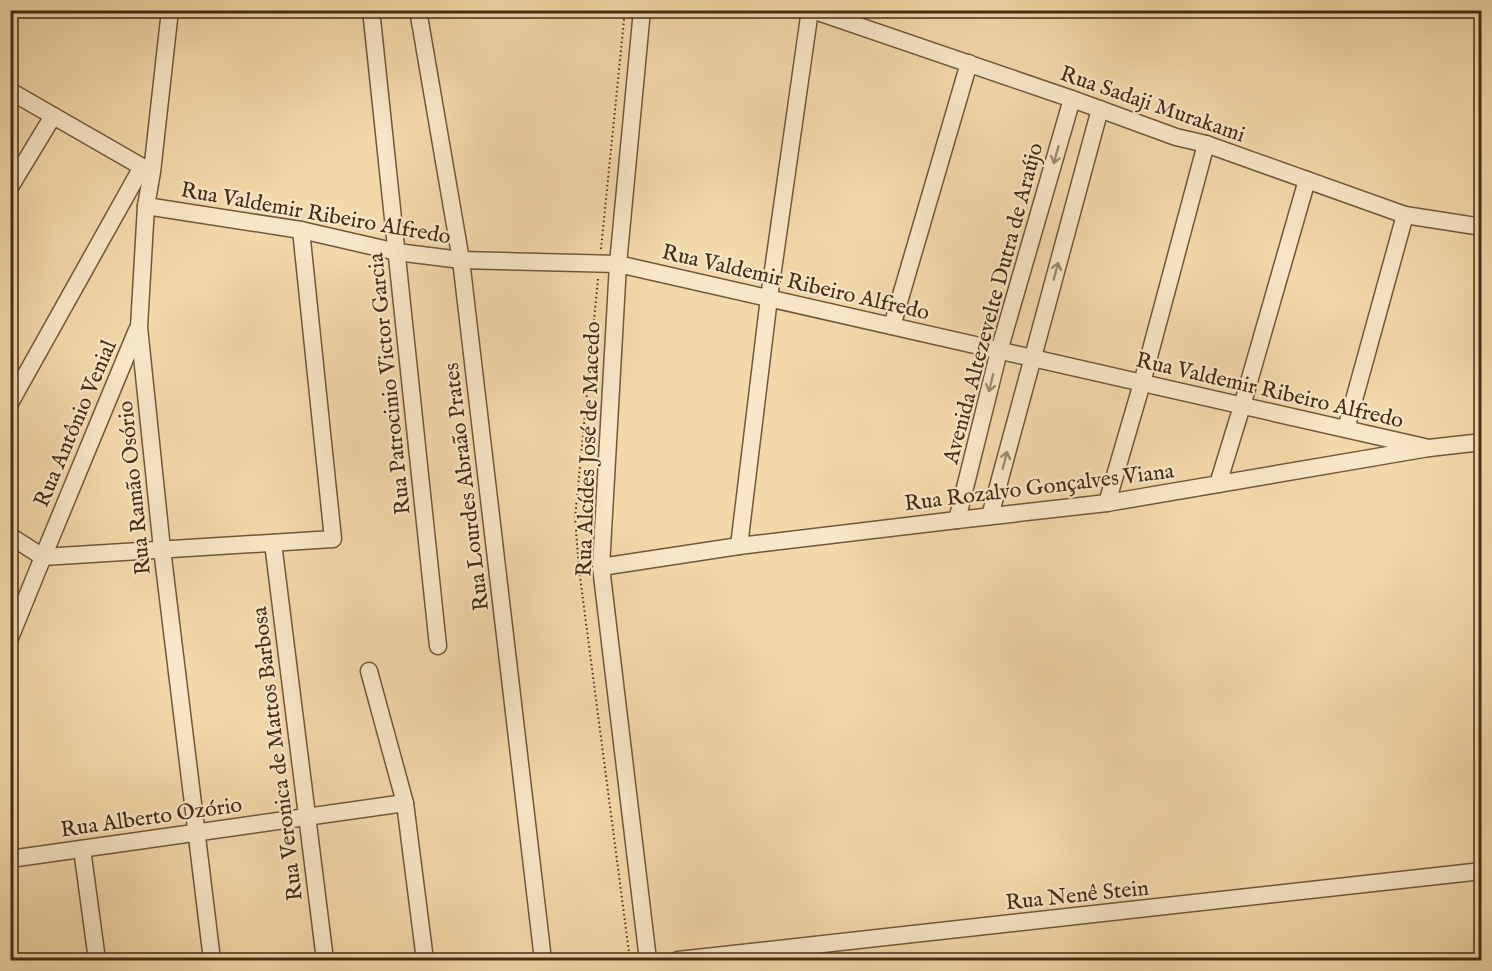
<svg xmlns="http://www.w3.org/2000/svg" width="1492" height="971" font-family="'IM FELL English',serif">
<rect width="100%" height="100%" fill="#f3d8a9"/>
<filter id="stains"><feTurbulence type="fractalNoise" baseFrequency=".00333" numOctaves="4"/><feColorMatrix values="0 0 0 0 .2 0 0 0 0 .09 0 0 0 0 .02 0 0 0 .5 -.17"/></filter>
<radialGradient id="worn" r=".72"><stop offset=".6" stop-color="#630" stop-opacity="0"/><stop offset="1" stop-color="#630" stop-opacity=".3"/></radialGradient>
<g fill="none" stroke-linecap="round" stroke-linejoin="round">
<!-- minor casing -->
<g stroke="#70583b" stroke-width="19">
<g id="minor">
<path d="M 170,10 L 152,172 L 146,206 L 139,327 L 162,549 L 212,960"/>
<path d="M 373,10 L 372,19 L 438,646"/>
<path d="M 418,10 L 461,260 L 543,960"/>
<path d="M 642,10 L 618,264 L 601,567 L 648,960"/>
<path d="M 812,10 L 1072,99 L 1176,137 L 1206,144 L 1405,215 L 1482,227"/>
<path d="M 10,91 L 151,172"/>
<path d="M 10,187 L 53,116"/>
<path d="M 146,206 L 301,230 L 397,252 L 461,260 L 618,264 L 1429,448"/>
<path d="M 892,326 L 969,63"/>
<path d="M 10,403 L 142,167"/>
<path d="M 1346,429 L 1405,215"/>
<path d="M 1218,484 L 1242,406 L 1307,180"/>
<path d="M 1107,503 L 1142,383 L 1206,144"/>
<path d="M 990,516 L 1100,109"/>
<path d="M 957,520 L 999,351 L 1072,99"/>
<path d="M 10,536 L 43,557 L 333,539 L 301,230"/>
<path d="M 273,543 L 325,960"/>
<path d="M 739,546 L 769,298 L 810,10"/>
<path d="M 601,567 L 739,546 L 957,520 L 1107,503 L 1429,448 L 1482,442"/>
<path d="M 10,638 L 43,557 L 137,330"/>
<path d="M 369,671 L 405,803 L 425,960"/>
<path d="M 82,849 L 97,960"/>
<path d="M 10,859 L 405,803"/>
<path d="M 678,960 L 1482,871"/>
</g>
</g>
<!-- path -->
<g stroke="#452d16" stroke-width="2" stroke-dasharray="1.5 3" stroke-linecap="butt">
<path d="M 601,249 L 625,10"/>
<path d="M 598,279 L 575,518 L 579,569 L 630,960"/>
</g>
<!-- minor -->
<use href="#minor" stroke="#f7e6c7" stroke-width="16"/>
</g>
<!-- one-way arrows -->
<defs><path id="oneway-shaft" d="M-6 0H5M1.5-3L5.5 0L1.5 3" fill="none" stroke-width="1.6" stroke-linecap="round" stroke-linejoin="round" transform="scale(1.5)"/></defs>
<g stroke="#9e8a6e">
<use href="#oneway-shaft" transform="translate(1056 155) rotate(106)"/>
<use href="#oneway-shaft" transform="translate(1056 271) rotate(-75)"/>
<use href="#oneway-shaft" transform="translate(991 383) rotate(104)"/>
<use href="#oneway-shaft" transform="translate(1005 460) rotate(-75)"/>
</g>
<g text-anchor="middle" stroke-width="4.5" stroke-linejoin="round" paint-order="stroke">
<!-- street labels -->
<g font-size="22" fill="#452d16" stroke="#f7e6c7">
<text transform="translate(1153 103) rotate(19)" y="8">Rua Sadaji Murakami</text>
<text transform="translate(316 212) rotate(10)" y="8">Rua Valdemir Ribeiro Alfredo</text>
<text transform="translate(796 281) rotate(13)" y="8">Rua Valdemir Ribeiro Alfredo</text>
<text transform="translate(992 303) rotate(-75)" y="8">Avenida Altezevelte Dutra de Araújo</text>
<text transform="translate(388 384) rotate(-96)" y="8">Rua Patrocinio Victor Garcia</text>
<text transform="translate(1270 389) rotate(13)" y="8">Rua Valdemir Ribeiro Alfredo</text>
<text transform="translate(74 423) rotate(-67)" y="8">Rua Antônio Venial</text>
<text transform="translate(587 449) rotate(-88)" y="8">Rua Alcídes José de Macedo</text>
<text transform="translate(1039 486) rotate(-7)" y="8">Rua Rozalvo Gonçalves Viana</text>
<text transform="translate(465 487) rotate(-97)" y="8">Rua Lourdes Abraão Prates</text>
<text transform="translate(133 488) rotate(-96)" y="8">Rua Ramão Osório</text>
<text transform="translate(276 754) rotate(-97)" y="8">Rua Veronica de Mattos Barbosa</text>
<text transform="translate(151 816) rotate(-8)" y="8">Rua Alberto Ozório</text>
<text transform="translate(1077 894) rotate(-6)" y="8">Rua Nenê Stein</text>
</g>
</g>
<!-- margin -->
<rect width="1492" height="971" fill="none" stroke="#f3d8a9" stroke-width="36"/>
<rect x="12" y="12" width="1468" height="947" fill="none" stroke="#452d16" stroke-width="3"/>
<rect x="18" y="18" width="1456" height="935" fill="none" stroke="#452d16" stroke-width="1.5"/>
<rect width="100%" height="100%" filter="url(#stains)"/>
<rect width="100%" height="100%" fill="url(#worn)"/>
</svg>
